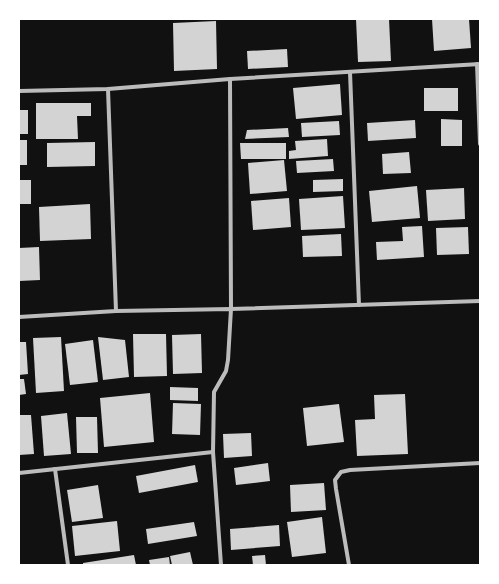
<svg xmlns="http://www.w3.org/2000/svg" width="499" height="584" font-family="Roboto,sans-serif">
<rect width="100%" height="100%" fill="#111"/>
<!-- building -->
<g fill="#d3d3d3">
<path d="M 356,19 L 389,19 L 391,61 L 358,62 Z"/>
<path d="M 432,19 L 469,19 L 471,48 L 434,51 Z"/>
<path d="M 216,21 L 217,69 L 174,71 L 173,23 Z"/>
<path d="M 287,49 L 288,67 L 248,69 L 247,51 Z"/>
<path d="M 340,84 L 342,115 L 296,119 L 293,88 Z"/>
<rect x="424" y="88" width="34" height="23"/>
<path d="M 36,103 L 91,103 L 91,116 L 77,116 L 78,139 L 36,139 Z"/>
<rect x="19" y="110" width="9" height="24"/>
<path d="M 441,119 L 462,120 L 462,146 L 441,146 Z"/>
<path d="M 415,120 L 416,138 L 368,141 L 367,123 Z"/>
<path d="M 339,121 L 340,135 L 302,137 L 301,123 Z"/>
<path d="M 288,128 L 289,137 L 245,139 L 247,130 Z"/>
<path d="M 327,139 L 328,156 L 289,159 L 289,151 L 296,150 L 295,141 Z"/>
<rect x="19" y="140" width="8" height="25"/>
<path d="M 95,142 L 95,166 L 47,167 L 47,143 Z"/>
<path d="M 240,143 L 286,143 L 286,159 L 241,159 Z"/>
<path d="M 409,152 L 411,173 L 383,174 L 382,154 Z"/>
<path d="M 333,159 L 334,171 L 297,173 L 296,161 Z"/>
<path d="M 284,160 L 287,191 L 250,194 L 248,163 Z"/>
<path d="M 343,179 L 343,191 L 313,192 L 313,180 Z"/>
<rect x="19" y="180" width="12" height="24"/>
<path d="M 417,186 L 420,218 L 372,222 L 369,191 Z"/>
<path d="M 464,188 L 465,219 L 428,221 L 426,190 Z"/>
<path d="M 343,196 L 345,228 L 301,230 L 299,199 Z"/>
<path d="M 289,198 L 291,227 L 253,230 L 251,201 Z"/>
<path d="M 90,204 L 91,239 L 40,241 L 39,207 Z"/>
<path d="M 422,226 L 424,257 L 377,260 L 376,242 L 403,241 L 402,227 Z"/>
<path d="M 468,227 L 469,254 L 437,255 L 436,228 Z"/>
<path d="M 341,234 L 342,256 L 303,257 L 302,236 Z"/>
<path d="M 39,247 L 40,280 L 19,281 L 19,248 Z"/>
<path d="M 133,334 L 166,334 L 167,376 L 134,377 Z"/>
<path d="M 201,334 L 202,373 L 173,374 L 172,335 Z"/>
<path d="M 61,337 L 64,391 L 36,393 L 33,338 Z"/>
<path d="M 98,337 L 125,340 L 129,377 L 103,380 Z"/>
<path d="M 93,340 L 98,382 L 70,385 L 65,344 Z"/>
<path d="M 19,342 L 26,342 L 28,374 L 19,375 Z"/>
<path d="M 19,379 L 24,379 L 26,394 L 19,395 Z"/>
<path d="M 170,387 L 198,388 L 198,401 L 170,400 Z"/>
<path d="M 150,393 L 154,442 L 104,447 L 100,398 Z"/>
<path d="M 405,394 L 408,454 L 357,456 L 355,420 L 375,419 L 374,395 Z"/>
<path d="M 173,403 L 201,404 L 200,435 L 172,434 Z"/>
<path d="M 339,404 L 344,442 L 307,446 L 303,408 Z"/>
<path d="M 67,413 L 71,454 L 44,456 L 41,416 Z"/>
<path d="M 19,415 L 31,415 L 34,454 L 19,455 Z"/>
<path d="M 76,417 L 97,417 L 98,453 L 77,453 Z"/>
<path d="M 251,433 L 252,456 L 224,458 L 223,434 Z"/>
<path d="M 268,463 L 270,481 L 236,485 L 234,468 Z"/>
<path d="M 195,465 L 198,482 L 139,493 L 136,476 Z"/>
<path d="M 324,483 L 326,510 L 291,512 L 290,485 Z"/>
<path d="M 98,485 L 103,518 L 72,522 L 67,490 Z"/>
<path d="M 322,517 L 326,553 L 292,557 L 287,522 Z"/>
<path d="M 117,521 L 120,551 L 75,556 L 72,526 Z"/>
<path d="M 194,522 L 197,536 L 148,544 L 146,529 Z"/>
<path d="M 279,525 L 280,546 L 231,550 L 230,529 Z"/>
<path d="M 190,552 L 193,565 L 172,565 L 170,556 Z"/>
<path d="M 134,555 L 136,565 L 83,565 L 83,563 Z"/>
<path d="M 265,555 L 266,565 L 253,565 L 252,556 Z"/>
<path d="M 169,557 L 170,565 L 150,565 L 149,560 Z"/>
</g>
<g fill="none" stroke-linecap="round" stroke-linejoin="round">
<!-- minor -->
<g stroke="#bcbcbc" stroke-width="4">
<path d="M 477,64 L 480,144"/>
<path d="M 350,72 L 359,305"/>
<path d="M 230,79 L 480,64"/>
<path d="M 19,91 L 108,89 L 230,79 L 231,309 L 480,301"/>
<path d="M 116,311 L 231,309 L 228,360 L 226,371 L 214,392 L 213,452 L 221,565"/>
<path d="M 19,317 L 116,311 L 108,89"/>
<path d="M 55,469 L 68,565"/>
<path d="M 19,473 L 213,452"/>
<path d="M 349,565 L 336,489 L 335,480 L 341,472 L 350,470 L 480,463"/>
</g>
</g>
<!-- border -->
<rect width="499" height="584" fill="none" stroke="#ffffff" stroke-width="40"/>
</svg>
